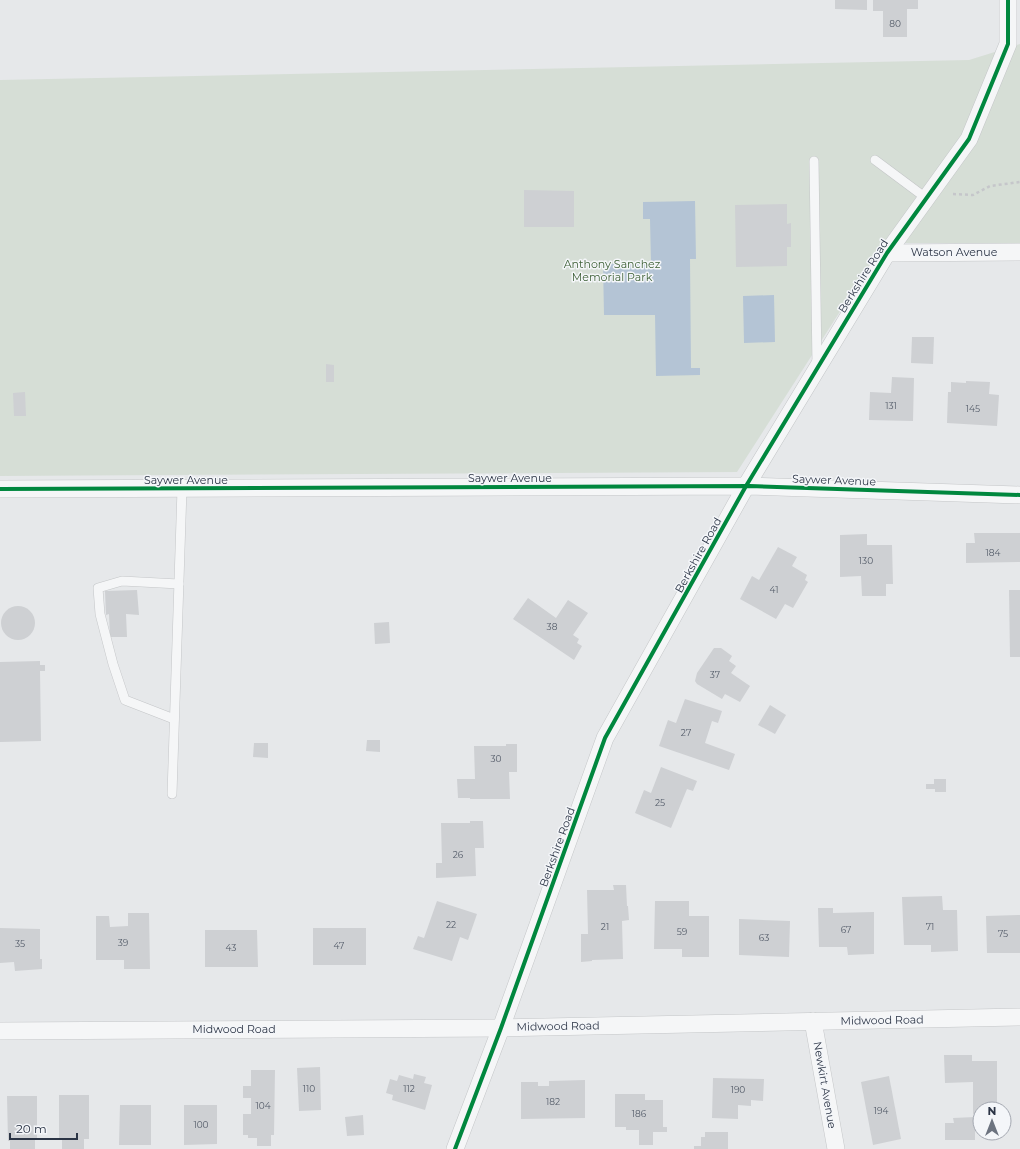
<svg xmlns="http://www.w3.org/2000/svg" width="1020" height="1149" font-family="Montserrat,sans-serif">
<rect width="100%" height="100%" fill="#e6e8ea"/>
<!-- green -->
<path fill="#d6ded6" d="M 1020,44 L 1020,243 L 884,243 L 737,472 L 0,476 L 0,80 L 969,60 Z"/>
<!-- water -->
<g fill="#b4c4d5">
<path d="M 695,201 L 696,259 L 690,259 L 691,368 L 700,368 L 700,375 L 656,376 L 655,315 L 604,315 L 603,264 L 651,263 L 650,219 L 643,219 L 643,202 Z"/>
<path d="M 774,295 L 775,342 L 744,343 L 743,296 Z"/>
</g>
<!-- building -->
<g fill="#ced0d3">
<path d="M 835,0 L 867,0 L 867,10 L 835,9 Z"/>
<path d="M 873,0 L 918,0 L 918,9 L 907,9 L 907,37 L 883,37 L 883,11 L 873,11 Z"/>
<path d="M 524,190 L 574,191 L 574,227 L 524,227 Z"/>
<path d="M 787,204 L 787,224 L 791,223 L 791,247 L 787,247 L 787,266 L 736,267 L 735,205 Z"/>
<path d="M 912,337 L 934,337 L 933,364 L 911,363 Z"/>
<path d="M 326,364 L 334,365 L 334,382 L 326,382 Z"/>
<path d="M 892,377 L 914,378 L 913,421 L 869,420 L 870,392 L 891,393 Z"/>
<path d="M 966,381 L 990,382 L 989,394 L 999,395 L 997,426 L 947,423 L 948,392 L 951,392 L 951,382 L 966,383 Z"/>
<path d="M 25,392 L 26,416 L 14,416 L 13,393 Z"/>
<path d="M 974,533 L 1020,533 L 1020,562 L 966,563 L 966,543 L 975,543 Z"/>
<path d="M 867,534 L 867,545 L 892,545 L 893,584 L 886,584 L 886,596 L 862,596 L 861,576 L 840,577 L 840,535 Z"/>
<path d="M 778,547 L 797,557 L 792,566 L 807,575 L 805,580 L 808,582 L 793,608 L 785,604 L 776,619 L 740,599 L 752,576 L 759,580 Z"/>
<path d="M 137,590 L 139,615 L 126,614 L 127,637 L 110,637 L 109,614 L 106,615 L 105,591 Z"/>
<path d="M 1009,590 L 1020,590 L 1020,657 L 1010,657 Z"/>
<path d="M 528,598 L 556,618 L 568,600 L 588,613 L 573,635 L 579,639 L 577,643 L 582,646 L 574,660 L 513,619 Z"/>
<circle cx="18" cy="623" r="17"/>
<path d="M 389,622 L 390,643 L 375,644 L 374,623 Z"/>
<path d="M 714,648 L 721,648 L 732,656 L 729,661 L 736,666 L 731,673 L 750,686 L 740,702 L 725,694 L 722,699 L 697,684 L 695,681 L 697,673 Z"/>
<path d="M 40,661 L 40,665 L 45,665 L 45,671 L 40,671 L 41,741 L 0,742 L 0,662 Z"/>
<path d="M 685,699 L 722,711 L 718,723 L 712,721 L 705,743 L 735,754 L 729,770 L 659,746 L 668,720 L 676,723 Z"/>
<path d="M 770,705 L 786,715 L 775,734 L 758,725 Z"/>
<path d="M 367,740 L 380,740 L 380,752 L 366,751 Z"/>
<path d="M 254,743 L 268,743 L 268,758 L 253,757 Z"/>
<path d="M 506,744 L 517,744 L 517,772 L 509,772 L 510,799 L 470,799 L 470,798 L 458,798 L 457,779 L 475,779 L 474,746 L 506,746 Z"/>
<path d="M 661,767 L 697,781 L 693,791 L 687,789 L 671,828 L 635,813 L 644,790 L 651,793 Z"/>
<path d="M 934,779 L 946,779 L 946,792 L 935,792 L 935,789 L 926,789 L 926,784 L 934,784 Z"/>
<path d="M 470,821 L 483,821 L 484,848 L 475,848 L 476,876 L 436,878 L 436,863 L 442,863 L 441,823 L 470,823 Z"/>
<path d="M 613,885 L 626,885 L 627,906 L 628,906 L 629,920 L 622,921 L 623,959 L 592,960 L 592,961 L 581,962 L 581,934 L 588,934 L 587,890 L 614,890 Z"/>
<path d="M 942,896 L 943,910 L 957,910 L 958,951 L 931,952 L 931,945 L 904,945 L 902,897 Z"/>
<path d="M 437,901 L 477,914 L 468,940 L 460,937 L 452,961 L 413,949 L 418,936 L 424,938 Z"/>
<path d="M 655,901 L 689,901 L 689,916 L 709,916 L 709,957 L 682,957 L 682,949 L 654,949 Z"/>
<path d="M 818,908 L 833,908 L 833,913 L 874,912 L 874,954 L 848,955 L 847,947 L 819,947 Z"/>
<path d="M 128,913 L 149,913 L 150,969 L 124,969 L 124,960 L 96,960 L 96,916 L 109,916 L 110,927 L 128,926 Z"/>
<path d="M 1020,915 L 1020,953 L 987,953 L 986,916 Z"/>
<path d="M 739,919 L 790,921 L 789,957 L 739,955 Z"/>
<path d="M 0,928 L 40,929 L 40,959 L 42,959 L 42,969 L 15,971 L 14,962 L 0,963 Z"/>
<rect x="313" y="928" width="53" height="37"/>
<path d="M 205,930 L 257,930 L 258,967 L 205,967 Z"/>
<path d="M 944,1055 L 972,1055 L 972,1061 L 997,1061 L 997,1109 L 980,1109 L 980,1114 L 973,1114 L 973,1082 L 945,1083 Z"/>
<path d="M 320,1067 L 321,1110 L 299,1111 L 297,1068 Z"/>
<path d="M 251,1070 L 275,1070 L 274,1135 L 271,1135 L 271,1146 L 257,1146 L 257,1138 L 248,1138 L 248,1135 L 243,1135 L 243,1114 L 251,1114 L 251,1098 L 243,1098 L 243,1086 L 251,1086 Z"/>
<path d="M 414,1074 L 426,1077 L 424,1083 L 432,1085 L 425,1110 L 392,1100 L 393,1095 L 386,1093 L 390,1079 L 397,1081 L 399,1075 L 413,1079 Z"/>
<path d="M 889,1076 L 901,1139 L 873,1145 L 861,1082 Z"/>
<path d="M 713,1078 L 764,1079 L 763,1101 L 751,1100 L 751,1106 L 738,1105 L 738,1119 L 712,1118 Z"/>
<path d="M 585,1080 L 585,1118 L 521,1119 L 521,1082 L 538,1082 L 538,1086 L 549,1086 L 549,1081 Z"/>
<path d="M 615,1094 L 645,1094 L 645,1100 L 663,1100 L 663,1127 L 667,1127 L 667,1132 L 653,1132 L 653,1145 L 639,1145 L 639,1130 L 626,1130 L 626,1127 L 615,1127 Z"/>
<path d="M 59,1095 L 89,1095 L 89,1139 L 84,1139 L 84,1149 L 62,1149 L 62,1139 L 59,1139 Z"/>
<path d="M 7,1096 L 37,1096 L 37,1140 L 35,1140 L 35,1149 L 10,1149 L 10,1141 L 8,1141 Z"/>
<path d="M 120,1105 L 151,1105 L 151,1145 L 119,1145 Z"/>
<path d="M 184,1105 L 217,1105 L 217,1144 L 184,1145 Z"/>
<path d="M 363,1115 L 364,1135 L 347,1136 L 345,1117 Z"/>
<path d="M 975,1117 L 975,1140 L 945,1140 L 945,1123 L 954,1123 L 953,1118 Z"/>
<path d="M 705,1132 L 728,1132 L 728,1149 L 694,1149 L 694,1146 L 701,1146 L 701,1137 L 705,1137 Z"/>
</g>
<g fill="none" stroke-linecap="round" stroke-linejoin="round">
<!-- service casing -->
<g stroke="#c4c6c8" stroke-width="10">
<g id="service">
<path d="M 875,160 L 926,198"/>
<path d="M 814,161 L 817,365"/>
<path d="M 174,719 L 125,700 L 113,664 L 100,614 L 98,588 L 122,581 L 179,584"/>
<path d="M 172,794 L 182,489"/>
</g>
</g>
<!-- minor casing -->
<g stroke="#c4c6c8" stroke-width="18">
<g id="minor">
<path d="M 887,253 L 1020,252"/>
<path d="M 0,489 L 750,486 L 1020,495"/>
<path d="M 813,1021 L 836,1149"/>
<path d="M 0,1031 L 501,1028 L 1020,1017"/>
<path d="M 455,1149 L 501,1028 L 605,738 L 746,486 L 887,253 L 969,139 L 1008,44 L 1008,0"/>
</g>
</g>
<!-- path -->
<path stroke="#c5c6ca" stroke-width="2.5" stroke-dasharray="3 3" stroke-linecap="butt" d="M 953,194 L 973,195 L 990,186 L 1020,182"/>
<!-- service -->
<use href="#service" stroke="#f5f6f7" stroke-width="9"/>
<!-- minor -->
<use href="#minor" stroke="#f5f6f7" stroke-width="17"/>
<!-- cycleway casing -->
<g stroke="#f4f6f9" stroke-width="6">
<g id="cycleway">
<path d="M 0,489 L 750,486 L 1020,495"/>
<path d="M 455,1149 L 501,1028 L 605,738 L 746,486 L 887,253 L 969,139 L 1008,44 L 1008,0"/>
</g>
</g>
<!-- cycleway -->
<use href="#cycleway" stroke="#00873e" stroke-width="4"/>
</g>
<g text-anchor="middle" stroke-width="3" stroke-linejoin="round" paint-order="stroke">
<!-- number labels -->
<g font-size="9" fill="#545c69">
<text x="895" y="27">80</text>
<text x="891" y="409">131</text>
<text x="973" y="412">145</text>
<text x="993" y="556">184</text>
<text x="866" y="564">130</text>
<text x="774" y="593">41</text>
<text x="552" y="630">38</text>
<text x="715" y="678">37</text>
<text x="686" y="736">27</text>
<text x="496" y="762">30</text>
<text x="660" y="806">25</text>
<text x="458" y="858">26</text>
<text x="451" y="928">22</text>
<text x="605" y="930">21</text>
<text x="930" y="930">71</text>
<text x="846" y="933">67</text>
<text x="682" y="935">59</text>
<text x="1003" y="937">75</text>
<text x="764" y="941">63</text>
<text x="123" y="946">39</text>
<text x="20" y="947">35</text>
<text x="339" y="949">47</text>
<text x="231" y="951">43</text>
<text x="309" y="1092">110</text>
<text x="409" y="1092">112</text>
<text x="738" y="1093">190</text>
<text x="553" y="1105">182</text>
<text x="263" y="1109">104</text>
<text x="881" y="1114">194</text>
<text x="639" y="1117">186</text>
<text x="201" y="1128">100</text>
</g>
<!-- street labels -->
<g font-size="11" fill="#2b3445" stroke="#f4f6f9">
<text x="954" y="256">Watson Avenue</text>
<text transform="translate(863 276) rotate(-58)" y="4">Berkshire Road</text>
<text x="510" y="482">Saywer Avenue</text>
<text x="186" y="484">Saywer Avenue</text>
<text transform="translate(834 480) rotate(2)" y="4">Saywer Avenue</text>
<text transform="translate(698 555) rotate(-61)" y="4">Berkshire Road</text>
<text transform="translate(557 847) rotate(-70)" y="4">Berkshire Road</text>
<text transform="translate(882 1020) rotate(-1)" y="4">Midwood Road</text>
<text transform="translate(558 1026) rotate(-1)" y="4">Midwood Road</text>
<text x="234" y="1033">Midwood Road</text>
<text transform="translate(825 1085) rotate(80)" y="4">Newkirt Avenue</text>
</g>
<!-- park labels -->
<g font-size="11" fill="#3f6138" stroke="#f4f6f9">
<text x="612" y="268">Anthony Sanchez<tspan x="612" dy="13">Memorial Park</tspan></text>
</g>
</g>
<!-- north arrow -->
<g transform="translate(992 1121)"><circle r="19" fill="#f4f6f9" stroke="#a4a8b1"/>
<path d="M0-3L7 15L0 10L-7 15Z" fill="#6c737f"/>
<text y="-6" font-size="11" font-weight="bold" text-anchor="middle" fill="#2b3445">N</text>
</g>
<!-- scale -->
<path d="M10 1133v6h67v-6" fill="none" stroke="#2b3445" stroke-width="2"/>
<text x="16" y="1133" font-size="12" fill="#2b3445" stroke="#f4f6f9" stroke-width="3" paint-order="stroke">20 m</text>
</svg>
